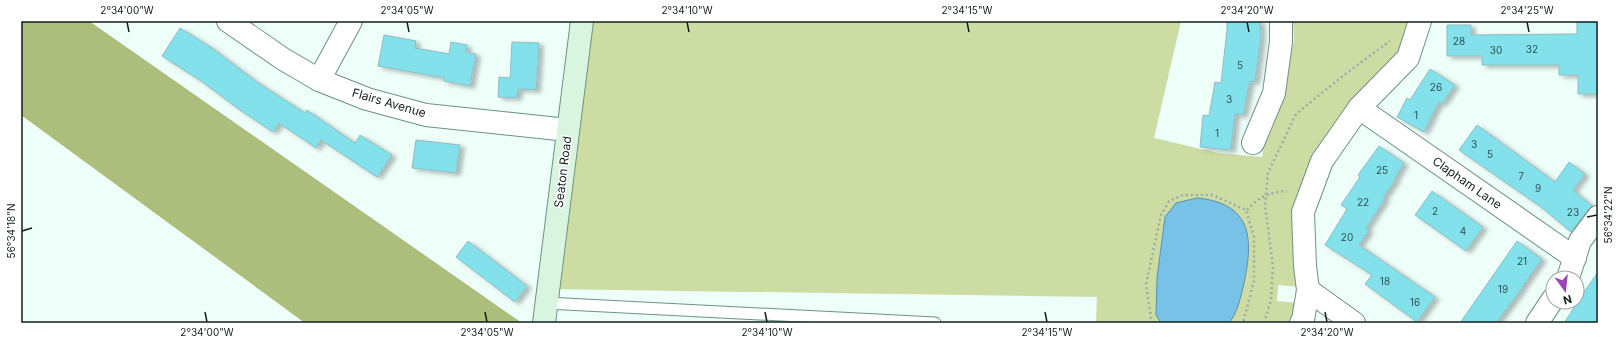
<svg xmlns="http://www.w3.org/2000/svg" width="1619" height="344" font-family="Inter,sans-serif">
<defs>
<filter id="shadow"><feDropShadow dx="4.5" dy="2.5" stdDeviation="2" flood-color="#0004"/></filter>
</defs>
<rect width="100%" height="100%" fill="#eefef9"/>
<!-- green -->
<path fill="#ccdca3" d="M 582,21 L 1181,21 L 1154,138 L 1218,153 L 1262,157 L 1265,141 L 1287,76 L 1294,40 L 1293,21 L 1409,21 L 1408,42 L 1314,160 L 1301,287 L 1278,285 L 1277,301 L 1299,303 L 1292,323 L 1096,323 L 1097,297 L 548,289 Z"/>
<!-- forest -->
<path fill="#adbe7c" d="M 21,21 L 89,21 L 522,323 L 305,323 L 21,115 Z"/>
<!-- water -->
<path fill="#78c1e7" stroke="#5991aa" d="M 1197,198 C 1251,203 1254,237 1244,283 C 1241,296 1238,312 1229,323 L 1161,323 L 1156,315 L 1157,278 L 1165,217 L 1176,203 Z"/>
<!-- building -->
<g fill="#82e1eb" stroke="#92bbc0" filter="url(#shadow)">
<path d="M 1227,21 L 1260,21 L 1261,37 L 1255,82 L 1250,81 L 1243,115 L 1235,114 L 1231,150 L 1200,147 L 1203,115 L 1209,116 L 1215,82 L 1221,83 L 1227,30 Z"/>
<path d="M 1577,21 L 1598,21 L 1598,94 L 1578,94 L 1578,75 L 1559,75 L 1559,65 L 1482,65 L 1482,56 L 1447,56 L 1447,25 L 1471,25 L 1471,35 L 1577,34 Z"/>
<path d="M 180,28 L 212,48 L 257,82 L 305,113 L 307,110 L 355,143 L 360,135 L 392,155 L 377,177 L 321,140 L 316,148 L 279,123 L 273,132 L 240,110 L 201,81 L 162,56 Z"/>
<path d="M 384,35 L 416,41 L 415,48 L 449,54 L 451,42 L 467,45 L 466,52 L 476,54 L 470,86 L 444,81 L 444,78 L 378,66 Z"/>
<path d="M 512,42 L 539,43 L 536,90 L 518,89 L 517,98 L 498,97 L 499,77 L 510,78 Z"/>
<path d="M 1430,69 L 1455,85 L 1442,104 L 1439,102 L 1424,132 L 1397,117 L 1407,98 L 1410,100 Z"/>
<path d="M 1477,125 L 1555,182 L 1569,162 L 1585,174 L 1573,190 L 1592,206 L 1588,210 L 1571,232 L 1541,207 L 1459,150 Z"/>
<path d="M 416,140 L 460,145 L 456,173 L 412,168 Z"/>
<path d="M 1379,146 L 1404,163 L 1395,178 L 1396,179 L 1383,198 L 1385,199 L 1366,228 L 1369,230 L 1359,245 L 1435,297 L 1417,322 L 1365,284 L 1372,275 L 1325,245 L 1347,209 L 1341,205 L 1360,177 L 1358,175 Z"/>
<path d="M 1432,191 L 1483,227 L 1466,251 L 1415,215 Z"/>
<path d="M 468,241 L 527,286 L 515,302 L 456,257 Z"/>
<path d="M 1517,241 L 1542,259 L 1522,287 L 1523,287 L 1496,323 L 1460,323 Z"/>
<path d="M 1598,272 L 1598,323 L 1564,323 L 1582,295 Z"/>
</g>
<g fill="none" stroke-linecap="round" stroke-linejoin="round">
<!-- lane casing -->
<g stroke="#6c9288" stroke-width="13">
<path id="lane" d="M 546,303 L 935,323"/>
</g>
<!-- street casing -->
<g stroke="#6c9288" stroke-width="24">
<g id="street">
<path d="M 228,21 L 283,59 L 319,80 L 367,99 L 426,115 L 568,130"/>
<path d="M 319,80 L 351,21"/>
<path d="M 1359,108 L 1575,258"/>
<path d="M 1253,143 L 1274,93 L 1281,42 L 1281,21"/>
<path d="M 1568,278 L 1580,241 L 1598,217"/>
<path d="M 1308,290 L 1354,323"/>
<path d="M 1301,323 L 1303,320 L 1308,290 L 1305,266 L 1303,212 L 1322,161 L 1359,108 L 1408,58 L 1420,21"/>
<path d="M 1537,323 L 1553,299"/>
</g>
</g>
<!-- secondary casing -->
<g stroke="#6c9288" stroke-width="24">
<path id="secondary" d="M 544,323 L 582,21"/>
</g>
<!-- path -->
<g stroke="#9baba6" stroke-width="2.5" stroke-dasharray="2 3" stroke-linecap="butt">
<path d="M 1247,210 C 1258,197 1270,192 1287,191"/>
<path d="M 1154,323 L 1151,318 L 1146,284 L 1161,215 L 1169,201 L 1183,195 L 1213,195 L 1246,210 L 1254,237 L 1254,281 L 1243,323"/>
<path d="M 1264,323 L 1271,300 L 1273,267 L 1265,205 L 1268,173 L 1296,114 L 1344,75 L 1390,41"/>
</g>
<!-- lane -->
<use href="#lane" stroke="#fff" stroke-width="11"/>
<!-- street -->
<use href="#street" stroke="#fff" stroke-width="22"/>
<!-- secondary -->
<use href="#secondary" stroke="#daf5df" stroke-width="22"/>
</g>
<!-- ticks -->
<path fill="none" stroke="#11201c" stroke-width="1.5" d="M 127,22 L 129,32M 407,22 L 409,32M 687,22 L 689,32M 967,22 L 969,32M 1247,22 L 1249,32M 1527,22 L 1529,32M 1587,217 L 1597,215M 22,231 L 32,228M 205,312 L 207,322M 485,312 L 487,322M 765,312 L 767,322M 1045,312 L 1047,322M 1325,312 L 1327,322"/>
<g text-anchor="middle" stroke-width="3" stroke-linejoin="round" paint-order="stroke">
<!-- number labels -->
<g font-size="10" fill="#2d5050">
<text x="1459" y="45">28</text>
<text x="1532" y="53">32</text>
<text x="1496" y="54">30</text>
<text x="1240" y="69">5</text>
<text x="1436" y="91">26</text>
<text x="1229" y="103">3</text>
<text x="1416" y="119">1</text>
<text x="1217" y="137">1</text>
<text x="1474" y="148">3</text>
<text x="1490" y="158">5</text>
<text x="1382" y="174">25</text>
<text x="1521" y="180">7</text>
<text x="1538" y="192">9</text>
<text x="1363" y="206">22</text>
<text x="1435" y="215">2</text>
<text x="1573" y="216">23</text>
<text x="1463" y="235">4</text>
<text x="1347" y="241">20</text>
<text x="1522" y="265">21</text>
<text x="1385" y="285">18</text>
<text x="1503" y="293">19</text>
<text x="1415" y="306">16</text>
</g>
<!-- street labels -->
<g font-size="12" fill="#11201c" stroke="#fff">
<text transform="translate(389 103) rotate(16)" y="4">Flairs Avenue</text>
<text transform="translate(563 172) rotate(-83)" y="4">Seaton Road</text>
<text transform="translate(1467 183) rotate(35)" y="4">Clapham Lane</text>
</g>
</g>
<!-- border -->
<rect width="1619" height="344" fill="none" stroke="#ffffff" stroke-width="44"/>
<!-- north arrow -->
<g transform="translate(1565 290) rotate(165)"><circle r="19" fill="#ffffff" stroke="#a0a6a4"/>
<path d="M0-3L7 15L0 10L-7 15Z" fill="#9947b7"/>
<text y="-6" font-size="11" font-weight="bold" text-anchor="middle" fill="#11201c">N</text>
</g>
<rect x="22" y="22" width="1575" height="300" fill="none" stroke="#11201c" stroke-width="1.5"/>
<g font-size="10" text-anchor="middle" fill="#11201c">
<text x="127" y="14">2°34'00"W</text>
<text x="407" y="14">2°34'05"W</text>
<text x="687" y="14">2°34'10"W</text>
<text x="967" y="14">2°34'15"W</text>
<text x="1247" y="14">2°34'20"W</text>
<text x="1527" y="14">2°34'25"W</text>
<text transform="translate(1608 215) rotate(-90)" y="4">56°34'22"N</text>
<text transform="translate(11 231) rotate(-90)" y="4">56°34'18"N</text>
<text x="207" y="336">2°34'00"W</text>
<text x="487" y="336">2°34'05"W</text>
<text x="767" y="336">2°34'10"W</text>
<text x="1047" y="336">2°34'15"W</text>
<text x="1327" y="336">2°34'20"W</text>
</g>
</svg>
